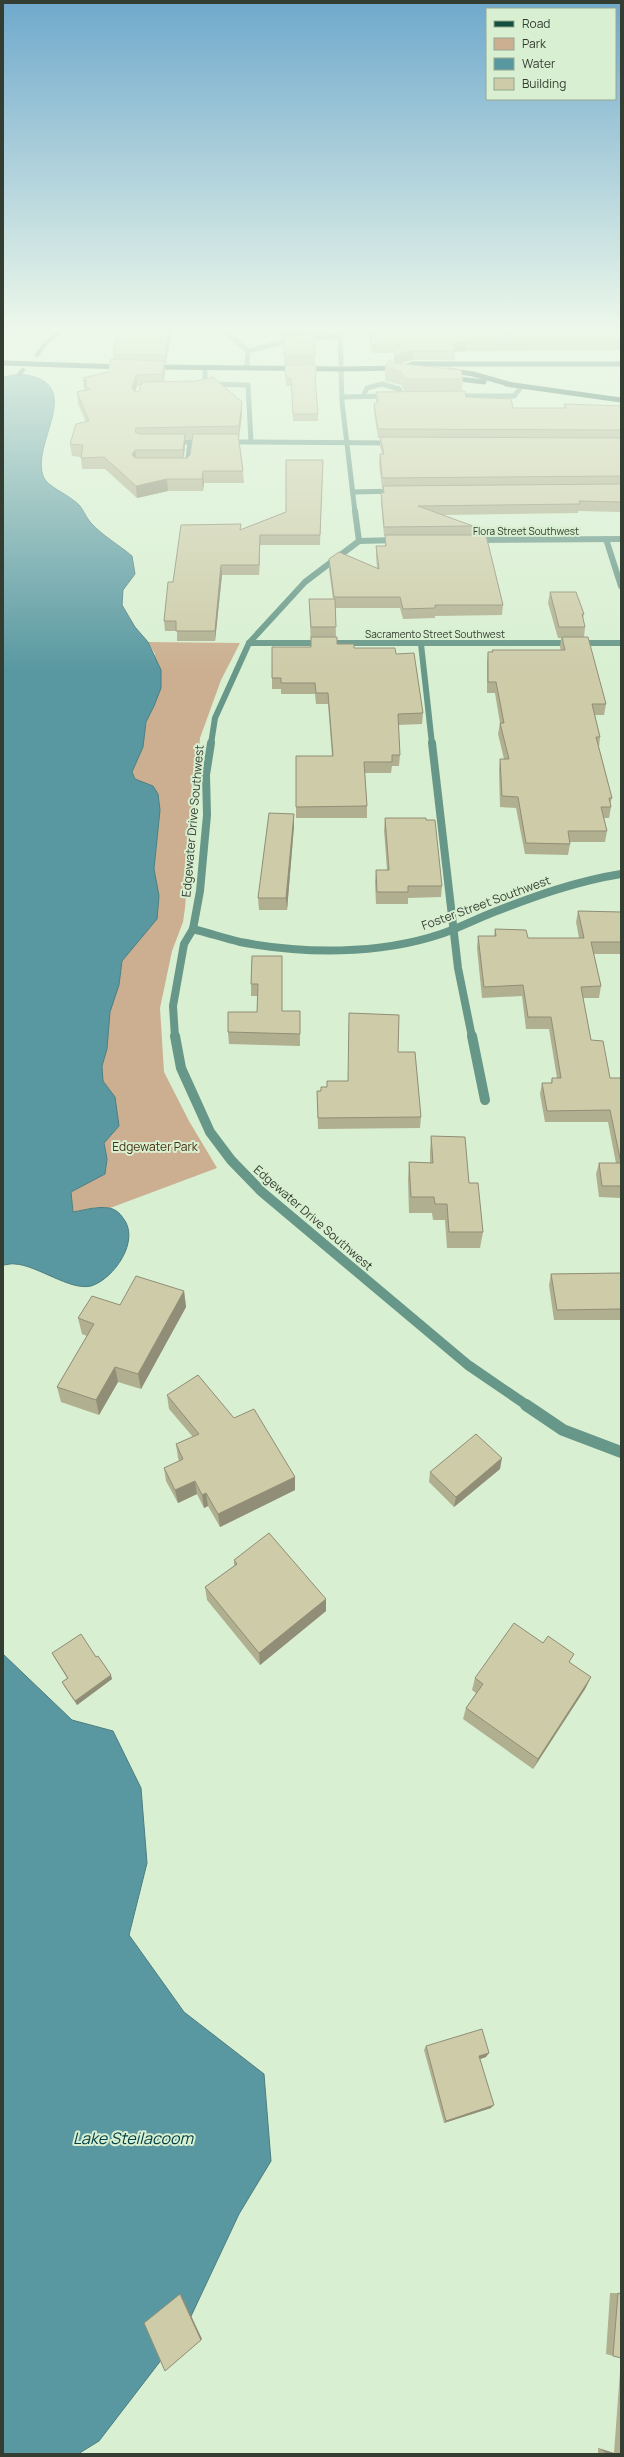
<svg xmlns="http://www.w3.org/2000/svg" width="624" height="2457" font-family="Manrope,sans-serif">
<rect width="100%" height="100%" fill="#d8efd1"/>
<!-- green -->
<path fill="#cbaf90" d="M 148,642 L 240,643 L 221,680 L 200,738 L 185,908 L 183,922 L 172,951 L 160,1008 L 164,1072 L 189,1121 L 217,1168 L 110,1208 L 98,1207 L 73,1212 L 71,1192 L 105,1174 L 107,1159 L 104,1143 L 115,1097 L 103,1081 L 102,1066 L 107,1049 L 110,1012 L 119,985 L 122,961 L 157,918 L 159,896 L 154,870 L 160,810 L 158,794 L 153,786 L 135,779 L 132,772 L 143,747 L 146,722 L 154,706 L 155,654 Z"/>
<!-- water -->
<g fill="#5998a1" stroke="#4e7d7f">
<path d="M 19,374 C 91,381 28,444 44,478 C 48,486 66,494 73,500 C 83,506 84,515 91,523 C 103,536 119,545 132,556 L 135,574 L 123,590 L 122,605 L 135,627 L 148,642 L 161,670 L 161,688 L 154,706 L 146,722 L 143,747 L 132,772 L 135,779 L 153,786 L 158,794 L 160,810 L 154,869 L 159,896 L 157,919 L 122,961 L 119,985 L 110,1012 L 107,1049 L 102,1066 L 103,1081 L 115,1097 L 119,1126 L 104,1143 L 107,1159 L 105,1174 L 71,1192 L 73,1212 C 85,1210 97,1206 109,1208 C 115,1209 120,1213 123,1218 C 141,1240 114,1279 91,1286 C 70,1291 37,1265 15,1264 C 11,1263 7,1265 3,1265 L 3,377 Z"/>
<path d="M 3,1654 L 72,1720 L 113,1731 L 141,1788 L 147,1863 L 129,1935 L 184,2012 L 264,2074 L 271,2161 L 239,2214 L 185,2329 L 99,2441 L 78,2454 L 3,2454 Z"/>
</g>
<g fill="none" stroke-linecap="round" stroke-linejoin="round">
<!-- stream -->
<g stroke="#4e7d7f" stroke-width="4">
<path d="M 37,355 L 45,344 L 65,327"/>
<path d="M 19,374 L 23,370"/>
</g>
<!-- minor-far4 -->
<g stroke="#679788" stroke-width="5">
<path d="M 220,327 L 248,351 L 247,365"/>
<path d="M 340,327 L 341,364"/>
<path d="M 248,351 L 292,340 L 340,336"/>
<path d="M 341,369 L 342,402 L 355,512"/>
<path d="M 209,384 L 248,385 L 251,442 L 226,442"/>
<path d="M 199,385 L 205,384 L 205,369"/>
<path d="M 363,396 L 367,388 L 382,384 L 399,389 L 403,396"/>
<path d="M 454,396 L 514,396 L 522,386"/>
<path d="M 342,397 L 390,396"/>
<path d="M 172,442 L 204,442"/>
<path d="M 251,442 L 393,443"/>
<path d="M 183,466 L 187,466 L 190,442"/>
<path d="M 353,492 L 397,491"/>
</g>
<!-- minor-far3 -->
<g stroke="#679788" stroke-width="6">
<path d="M 606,539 L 621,586"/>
<path d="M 475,540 L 621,539"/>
<path d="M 359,541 L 399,540"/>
<path d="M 249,643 L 621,643"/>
<path d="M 421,644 L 432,744"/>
<path d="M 211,744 L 215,718 L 249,643 L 305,582 L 359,541 L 355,511"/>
</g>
<!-- minor-far2 -->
<g stroke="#679788" stroke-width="8">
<path d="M 432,743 L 458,968 L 472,1037"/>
<path d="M 193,929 C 209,933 224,938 240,942 C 304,954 378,955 441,934 C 459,928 476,919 494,912 C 535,896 577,881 621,874"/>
<path d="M 175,1037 L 173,1006 L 184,944 L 193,929 L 200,891 L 207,815 L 206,775 L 211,743"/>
</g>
<!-- minor-far1 -->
<g stroke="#679788" stroke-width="10">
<path d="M 175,1036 L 181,1068 L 210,1132 L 231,1160 L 262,1192 L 468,1365 L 528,1406"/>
<path d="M 472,1036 L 485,1100"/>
</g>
<!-- minor -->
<path stroke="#679788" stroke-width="12" d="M 526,1405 L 563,1430 L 621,1452"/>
<!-- major -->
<g stroke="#144e3f" stroke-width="5">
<path d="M 3,363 L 122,367"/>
<path d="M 152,367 L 341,369 L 402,368 L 413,364 L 621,364"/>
<path d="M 448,370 L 473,374 L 512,385"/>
<path d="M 451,378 L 484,382"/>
<path d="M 506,384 L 621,400"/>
</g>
</g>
<!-- wall -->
<g fill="#b0af90" fill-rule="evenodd">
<path d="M 118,327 L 217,327 L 217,329 L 171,332 L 166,364 L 164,364 L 165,372 L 164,381 L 242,414 L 239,438 L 243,471 L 244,483 L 204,483 L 203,491 L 168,491 L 137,498 L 105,469 L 82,469 L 81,457 L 72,456 L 70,444 L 86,422 L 78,404 L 77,392 L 84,391 L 83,378 L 108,372 L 113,359 L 113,354 ZM 137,386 L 141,386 L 139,391 L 135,392 ZM 185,439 L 192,439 L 190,455 L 187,458 L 184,458 L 185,446 Z"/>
<path d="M 226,327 L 319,327 L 319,334 L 314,334 L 315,364 L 284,365 L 283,338 L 282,338 L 281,331 L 237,331 L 236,327 L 227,328 Z"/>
<path d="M 368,327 L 621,327 L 621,350 L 466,351 L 455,352 L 455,360 L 413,360 L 396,364 L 463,379 L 462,391 L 466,397 L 513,408 L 564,408 L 564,404 L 621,406 L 621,512 L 578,511 L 578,513 L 443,515 L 473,526 L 472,535 L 503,605 L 502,615 L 435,616 L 435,618 L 403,619 L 400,608 L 335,608 L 336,637 L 337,644 L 354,648 L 396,654 L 423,713 L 422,724 L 398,725 L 400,755 L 399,766 L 392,766 L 391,773 L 365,773 L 367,806 L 367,818 L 296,818 L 296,807 L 332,756 L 328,704 L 316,704 L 315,694 L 281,694 L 281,689 L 272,689 L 272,678 L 311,647 L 309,599 L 333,599 L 329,570 L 329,559 L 377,568 L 376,556 L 376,546 L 385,546 L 385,536 L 384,536 L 381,502 L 381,492 L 383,493 L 383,488 L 382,488 L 379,463 L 380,454 L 382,454 L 380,446 L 380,438 L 378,438 L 374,413 L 374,404 L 376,403 L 376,392 L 405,392 L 401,385 L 385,381 L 385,367 L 394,364 L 394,355 L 396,353 L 372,353 Z"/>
<path d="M 285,365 L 316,376 L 316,383 L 315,383 L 318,414 L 318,421 L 293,421 L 292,386 L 286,386 Z"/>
<path d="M 323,460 L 320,545 L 260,545 L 259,575 L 222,575 L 215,641 L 177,641 L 177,631 L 165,631 L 164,621 L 173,582 L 241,530 L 286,512 Z"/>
<path d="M 550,592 L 584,614 L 583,619 L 585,627 L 584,637 L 606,704 L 604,715 L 595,715 L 600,737 L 599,747 L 612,798 L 610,804 L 611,807 L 609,818 L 604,818 L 607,831 L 605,842 L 570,842 L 570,844 L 568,855 L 525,854 L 516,808 L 500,807 L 499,770 L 500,759 L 504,759 L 498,734 L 500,723 L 495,693 L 487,693 L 487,662 L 488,652 L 492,652 L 492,650 L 561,650 L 560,648 L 561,638 L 558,638 L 548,603 Z"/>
<path d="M 385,818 L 442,886 L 441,897 L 408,898 L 408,904 L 376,904 L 375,882 L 376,870 L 387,870 L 384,830 Z"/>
<path d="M 294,826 L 287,910 L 259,910 L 258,898 Z"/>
<path d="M 578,911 L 621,912 L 621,954 L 594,954 L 601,986 L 599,998 L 583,998 L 591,1040 L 610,1078 L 621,1078 L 621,1198 L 599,1197 L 596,1174 L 599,1163 L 616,1163 L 608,1122 L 545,1122 L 540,1094 L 542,1083 L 551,1083 L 552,1078 L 557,1078 L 549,1029 L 526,1029 L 522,996 L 482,998 L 477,948 L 478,936 L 494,936 L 495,929 L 528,938 L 579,938 L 576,922 Z"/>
<path d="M 252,956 L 282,1011 L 300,1011 L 300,1046 L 229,1044 L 228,1032 L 257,1012 L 257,996 L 251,996 L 251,984 Z"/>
<path d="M 398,1052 L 421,1117 L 420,1128 L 318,1129 L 317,1091 L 321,1091 L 321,1087 L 326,1087 L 348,1081 Z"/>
<path d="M 431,1136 L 469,1183 L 483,1232 L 480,1248 L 447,1248 L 445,1220 L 433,1220 L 432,1213 L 409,1213 L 408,1179 L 409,1162 L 430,1163 L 430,1153 Z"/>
<path d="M 621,1273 L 621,1320 L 554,1320 L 549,1285 L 551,1274 Z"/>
<path d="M 184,1291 L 186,1307 L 141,1389 L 118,1382 L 99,1415 L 61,1402 L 57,1387 L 87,1336 L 82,1334 L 78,1318 L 120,1305 Z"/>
<path d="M 167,1395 L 234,1418 L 295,1477 L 295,1490 L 220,1527 L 208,1506 L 204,1508 L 197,1494 L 178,1503 L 166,1481 L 164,1468 L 179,1461 L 178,1458 L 176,1444 L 193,1437 L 169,1409 Z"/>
<path d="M 500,1469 L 454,1507 L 429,1482 L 430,1472 Z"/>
<path d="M 234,1560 L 326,1599 L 326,1611 L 260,1665 L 207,1600 L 205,1587 L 234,1566 Z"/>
<path d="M 52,1653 L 96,1657 L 112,1679 L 77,1705 L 64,1686 L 62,1682 L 67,1678 L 54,1657 Z"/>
<path d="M 570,1663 L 591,1677 L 585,1689 L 533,1769 L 463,1719 L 466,1708 L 476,1693 L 472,1690 L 475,1678 Z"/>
<path d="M 426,2046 L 486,2057 L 480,2059 L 491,2108 L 444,2123 L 424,2050 Z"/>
<path d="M 610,2293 L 618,2293 L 621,2294 L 621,2454 L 598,2454 L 598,2448 L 614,2453 L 621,2358 L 606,2354 Z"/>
</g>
<!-- shaded-wall -->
<g fill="#908e76">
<path d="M 170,327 L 171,332 L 166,364 L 165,355 Z"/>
<path d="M 227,327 L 236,327 L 227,328 Z"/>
<path d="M 309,327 L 319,327 L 319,334 L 282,338 L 282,330 Z"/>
<path d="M 467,342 L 466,351 L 455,352 L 453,344 Z"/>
<path d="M 413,351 L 413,360 L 394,364 L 394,355 Z"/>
<path d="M 164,361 L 165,372 L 163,385 L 162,374 Z"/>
<path d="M 136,375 L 137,386 L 133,399 L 132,388 Z"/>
<path d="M 242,402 L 242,414 L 239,438 L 239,426 Z"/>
<path d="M 185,434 L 185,446 L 183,462 L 183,450 Z"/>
<path d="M 135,450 L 137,462 L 132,455 Z"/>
<path d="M 203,471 L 204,483 L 203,491 L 202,479 Z"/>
<path d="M 167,479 L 168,491 L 137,498 L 136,486 Z"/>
<path d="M 260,535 L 260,545 L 259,575 L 259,565 Z"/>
<path d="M 221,565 L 222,575 L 215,641 L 215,631 Z"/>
<path d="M 294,814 L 294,826 L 287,910 L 286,898 Z"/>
<path d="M 184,1291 L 186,1307 L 141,1389 L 138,1374 Z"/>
<path d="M 115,1367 L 118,1382 L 99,1415 L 96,1400 Z"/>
<path d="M 502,1458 L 500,1469 L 454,1507 L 456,1497 Z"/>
<path d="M 295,1477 L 295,1490 L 220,1527 L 218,1514 Z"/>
<path d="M 195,1481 L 197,1494 L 178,1503 L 175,1490 Z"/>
<path d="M 206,1493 L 208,1506 L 204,1508 L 202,1495 Z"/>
<path d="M 326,1599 L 326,1611 L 260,1665 L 259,1653 Z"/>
<path d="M 111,1675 L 112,1679 L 77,1705 L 75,1701 Z"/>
<path d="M 591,1677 L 585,1689 L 533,1769 L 538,1759 Z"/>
<path d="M 489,2053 L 486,2057 L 477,2060 L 479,2056 Z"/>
<path d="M 494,2105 L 491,2108 L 444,2123 L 446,2121 Z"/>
<path d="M 180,2294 L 181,2294 L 202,2339 L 166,2370 Z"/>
<path d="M 598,2448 L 614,2453 L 616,2454 L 611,2454 L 605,2452 Z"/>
</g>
<!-- building -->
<g fill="#cdcba8" stroke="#908e76">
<path d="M 118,327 L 170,327 L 165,355 L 113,354 Z"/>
<path d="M 282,327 L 309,327 L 282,330 Z"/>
<path d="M 369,327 L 621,327 L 621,342 L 467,342 L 453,344 L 455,351 L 413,351 L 394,355 L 400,345 L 372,345 Z"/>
<path d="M 314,333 L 315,355 L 284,355 L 283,337 Z"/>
<path d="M 111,359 L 164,361 L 162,374 L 136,375 L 132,388 L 135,392 L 139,391 L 142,382 L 196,381 L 213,377 L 242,402 L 239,426 L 136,428 L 135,432 L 139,434 L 185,434 L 183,450 L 135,450 L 132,455 L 136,458 L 187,458 L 190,455 L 193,434 L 238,434 L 243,471 L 203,471 L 202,479 L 167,479 L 136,486 L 104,457 L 81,458 L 83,445 L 70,444 L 76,424 L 89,421 L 77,392 L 90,389 L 84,384 L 87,384 L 84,381 L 87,381 L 83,378 L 108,372 Z"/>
<path d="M 390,359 L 393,363 L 461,370 L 463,379 L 406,379 L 401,372 L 385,367 Z"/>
<path d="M 285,365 L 316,365 L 316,376 L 315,376 L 318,414 L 293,414 L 291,378 L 286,378 Z"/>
<path d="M 465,391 L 466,397 L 511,399 L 513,408 L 566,408 L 564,404 L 621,406 L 621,430 L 378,429 L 374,404 L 378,402 L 376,392 Z"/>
<path d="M 380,437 L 621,438 L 621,476 L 382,478 L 380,454 L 384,454 Z"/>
<path d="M 286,460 L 323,460 L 320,535 L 260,535 L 259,565 L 221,565 L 215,631 L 176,631 L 176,621 L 164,621 L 168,582 L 173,582 L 181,525 L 241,524 L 240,530 L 286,512 Z"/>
<path d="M 621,484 L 621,502 L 579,501 L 580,504 L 418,506 L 473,526 L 384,527 L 381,492 L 384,493 L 383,486 Z"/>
<path d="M 385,535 L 486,535 L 503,605 L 435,605 L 435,608 L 403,609 L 400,597 L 334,597 L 329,559 L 339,552 L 379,569 L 376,546 L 386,546 Z"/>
<path d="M 550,592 L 576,592 L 584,614 L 582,614 L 585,627 L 559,627 Z"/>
<path d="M 309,599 L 335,599 L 336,627 L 311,627 Z"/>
<path d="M 311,637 L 337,637 L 337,644 L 354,644 L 354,648 L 395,648 L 396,654 L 414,653 L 423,713 L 398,714 L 400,755 L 392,755 L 392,762 L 364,762 L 367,806 L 296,807 L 296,756 L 333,756 L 328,693 L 316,693 L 315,683 L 281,683 L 281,678 L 272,678 L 272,647 L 311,647 Z"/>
<path d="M 562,637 L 588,637 L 606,704 L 592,704 L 600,737 L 596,737 L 612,798 L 609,798 L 611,807 L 601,807 L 607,831 L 568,831 L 570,844 L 526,843 L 518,797 L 502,796 L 500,759 L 509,759 L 500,723 L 504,723 L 496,682 L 488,682 L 488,652 L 493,652 L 492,650 L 565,650 Z"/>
<path d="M 269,813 L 294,814 L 286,898 L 258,898 Z"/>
<path d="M 385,818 L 426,818 L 426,820 L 435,820 L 442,886 L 408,886 L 408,892 L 377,892 L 376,870 L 389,870 Z"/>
<path d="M 578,911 L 621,912 L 621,942 L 591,942 L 601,986 L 581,987 L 591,1040 L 603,1041 L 610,1078 L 621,1078 L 621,1163 L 610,1110 L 547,1111 L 542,1083 L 552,1083 L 552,1078 L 561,1078 L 551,1017 L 528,1017 L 523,985 L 484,987 L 478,936 L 496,936 L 495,929 L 526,930 L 528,938 L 584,938 Z"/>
<path d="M 252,956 L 282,956 L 282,1011 L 300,1011 L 300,1034 L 228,1032 L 228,1012 L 257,1012 L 258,984 L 251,984 Z"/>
<path d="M 349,1013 L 399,1015 L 398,1052 L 415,1052 L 421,1117 L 318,1118 L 317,1091 L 321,1091 L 321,1087 L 327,1087 L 327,1081 L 348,1081 Z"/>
<path d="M 431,1136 L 465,1137 L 469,1183 L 478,1183 L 483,1232 L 449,1232 L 447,1204 L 435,1204 L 434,1197 L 411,1197 L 409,1162 L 433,1163 Z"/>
<path d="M 599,1163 L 621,1163 L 621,1186 L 602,1186 Z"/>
<path d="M 621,1273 L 621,1309 L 557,1310 L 551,1274 Z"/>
<path d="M 136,1276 L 184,1291 L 138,1374 L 115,1367 L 96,1400 L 57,1387 L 94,1324 L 78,1318 L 92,1296 L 120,1305 Z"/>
<path d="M 198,1375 L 234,1418 L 254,1409 L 295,1477 L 218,1514 L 206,1493 L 202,1495 L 195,1481 L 175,1490 L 164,1468 L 183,1459 L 176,1444 L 199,1434 L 167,1395 Z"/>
<path d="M 476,1434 L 502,1458 L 456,1497 L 430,1472 Z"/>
<path d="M 269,1533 L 326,1599 L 259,1653 L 205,1587 L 237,1564 L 234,1560 Z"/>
<path d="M 514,1623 L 543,1643 L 548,1636 L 574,1654 L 569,1662 L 591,1677 L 538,1759 L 466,1708 L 483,1684 L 475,1678 Z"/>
<path d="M 81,1634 L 96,1657 L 98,1656 L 111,1675 L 75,1701 L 62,1682 L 68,1678 L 52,1653 Z"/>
<path d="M 482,2029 L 489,2053 L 479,2056 L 494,2105 L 446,2121 L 426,2046 Z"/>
<path d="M 618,2293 L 621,2294 L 621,2358 L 613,2356 Z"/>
<path d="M 180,2294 L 201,2340 L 165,2371 L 144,2323 Z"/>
<path d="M 605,2452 L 611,2454 L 605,2454 Z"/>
</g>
<!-- sky -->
<linearGradient id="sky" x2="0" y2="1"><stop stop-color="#6fa9cc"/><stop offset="0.49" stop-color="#edf8ea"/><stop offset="1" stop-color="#edf8ea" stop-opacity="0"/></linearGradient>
<rect width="624" height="671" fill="url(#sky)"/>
<g text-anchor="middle" stroke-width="4" stroke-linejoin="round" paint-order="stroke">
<!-- far-street labels -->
<g font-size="10" fill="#343d31" stroke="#d8efd1">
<text x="526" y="535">Flora Street Southwest</text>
<text x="435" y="638">Sacramento Street Southwest</text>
</g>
<!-- street labels -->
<g font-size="12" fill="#343d31" stroke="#d8efd1">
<text transform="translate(193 821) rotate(-85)" y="4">Edgewater Drive Southwest</text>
<text transform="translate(486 903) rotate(-20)" y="4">Foster Street Southwest</text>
<text transform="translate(313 1218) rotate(41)" y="4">Edgewater Drive Southwest</text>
</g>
<!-- park labels -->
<g font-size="12" fill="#482f10" stroke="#d8efd1">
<text x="155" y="1151">Edgewater Park</text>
</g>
<!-- near-water labels -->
<g font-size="16" font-style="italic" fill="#034148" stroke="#d8efd1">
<text x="133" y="2144">Lake Steilacoom</text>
</g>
</g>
<!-- border -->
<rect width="624" height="2457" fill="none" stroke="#343d31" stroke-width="8"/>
<!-- legend -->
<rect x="486" y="8" width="130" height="92" fill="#d8efd1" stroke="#96a891"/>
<rect x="494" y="21" width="20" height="6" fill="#144e3f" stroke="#96a891"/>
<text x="522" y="28" font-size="12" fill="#343d31">Road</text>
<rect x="494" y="38" width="20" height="12" fill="#cbaf90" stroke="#96a891"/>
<text x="522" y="48" font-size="12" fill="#343d31">Park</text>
<rect x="494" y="58" width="20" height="12" fill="#5998a1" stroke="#96a891"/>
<text x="522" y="68" font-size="12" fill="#343d31">Water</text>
<rect x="494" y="78" width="20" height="12" fill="#cdcba8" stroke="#96a891"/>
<text x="522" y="88" font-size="12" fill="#343d31">Building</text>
</svg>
